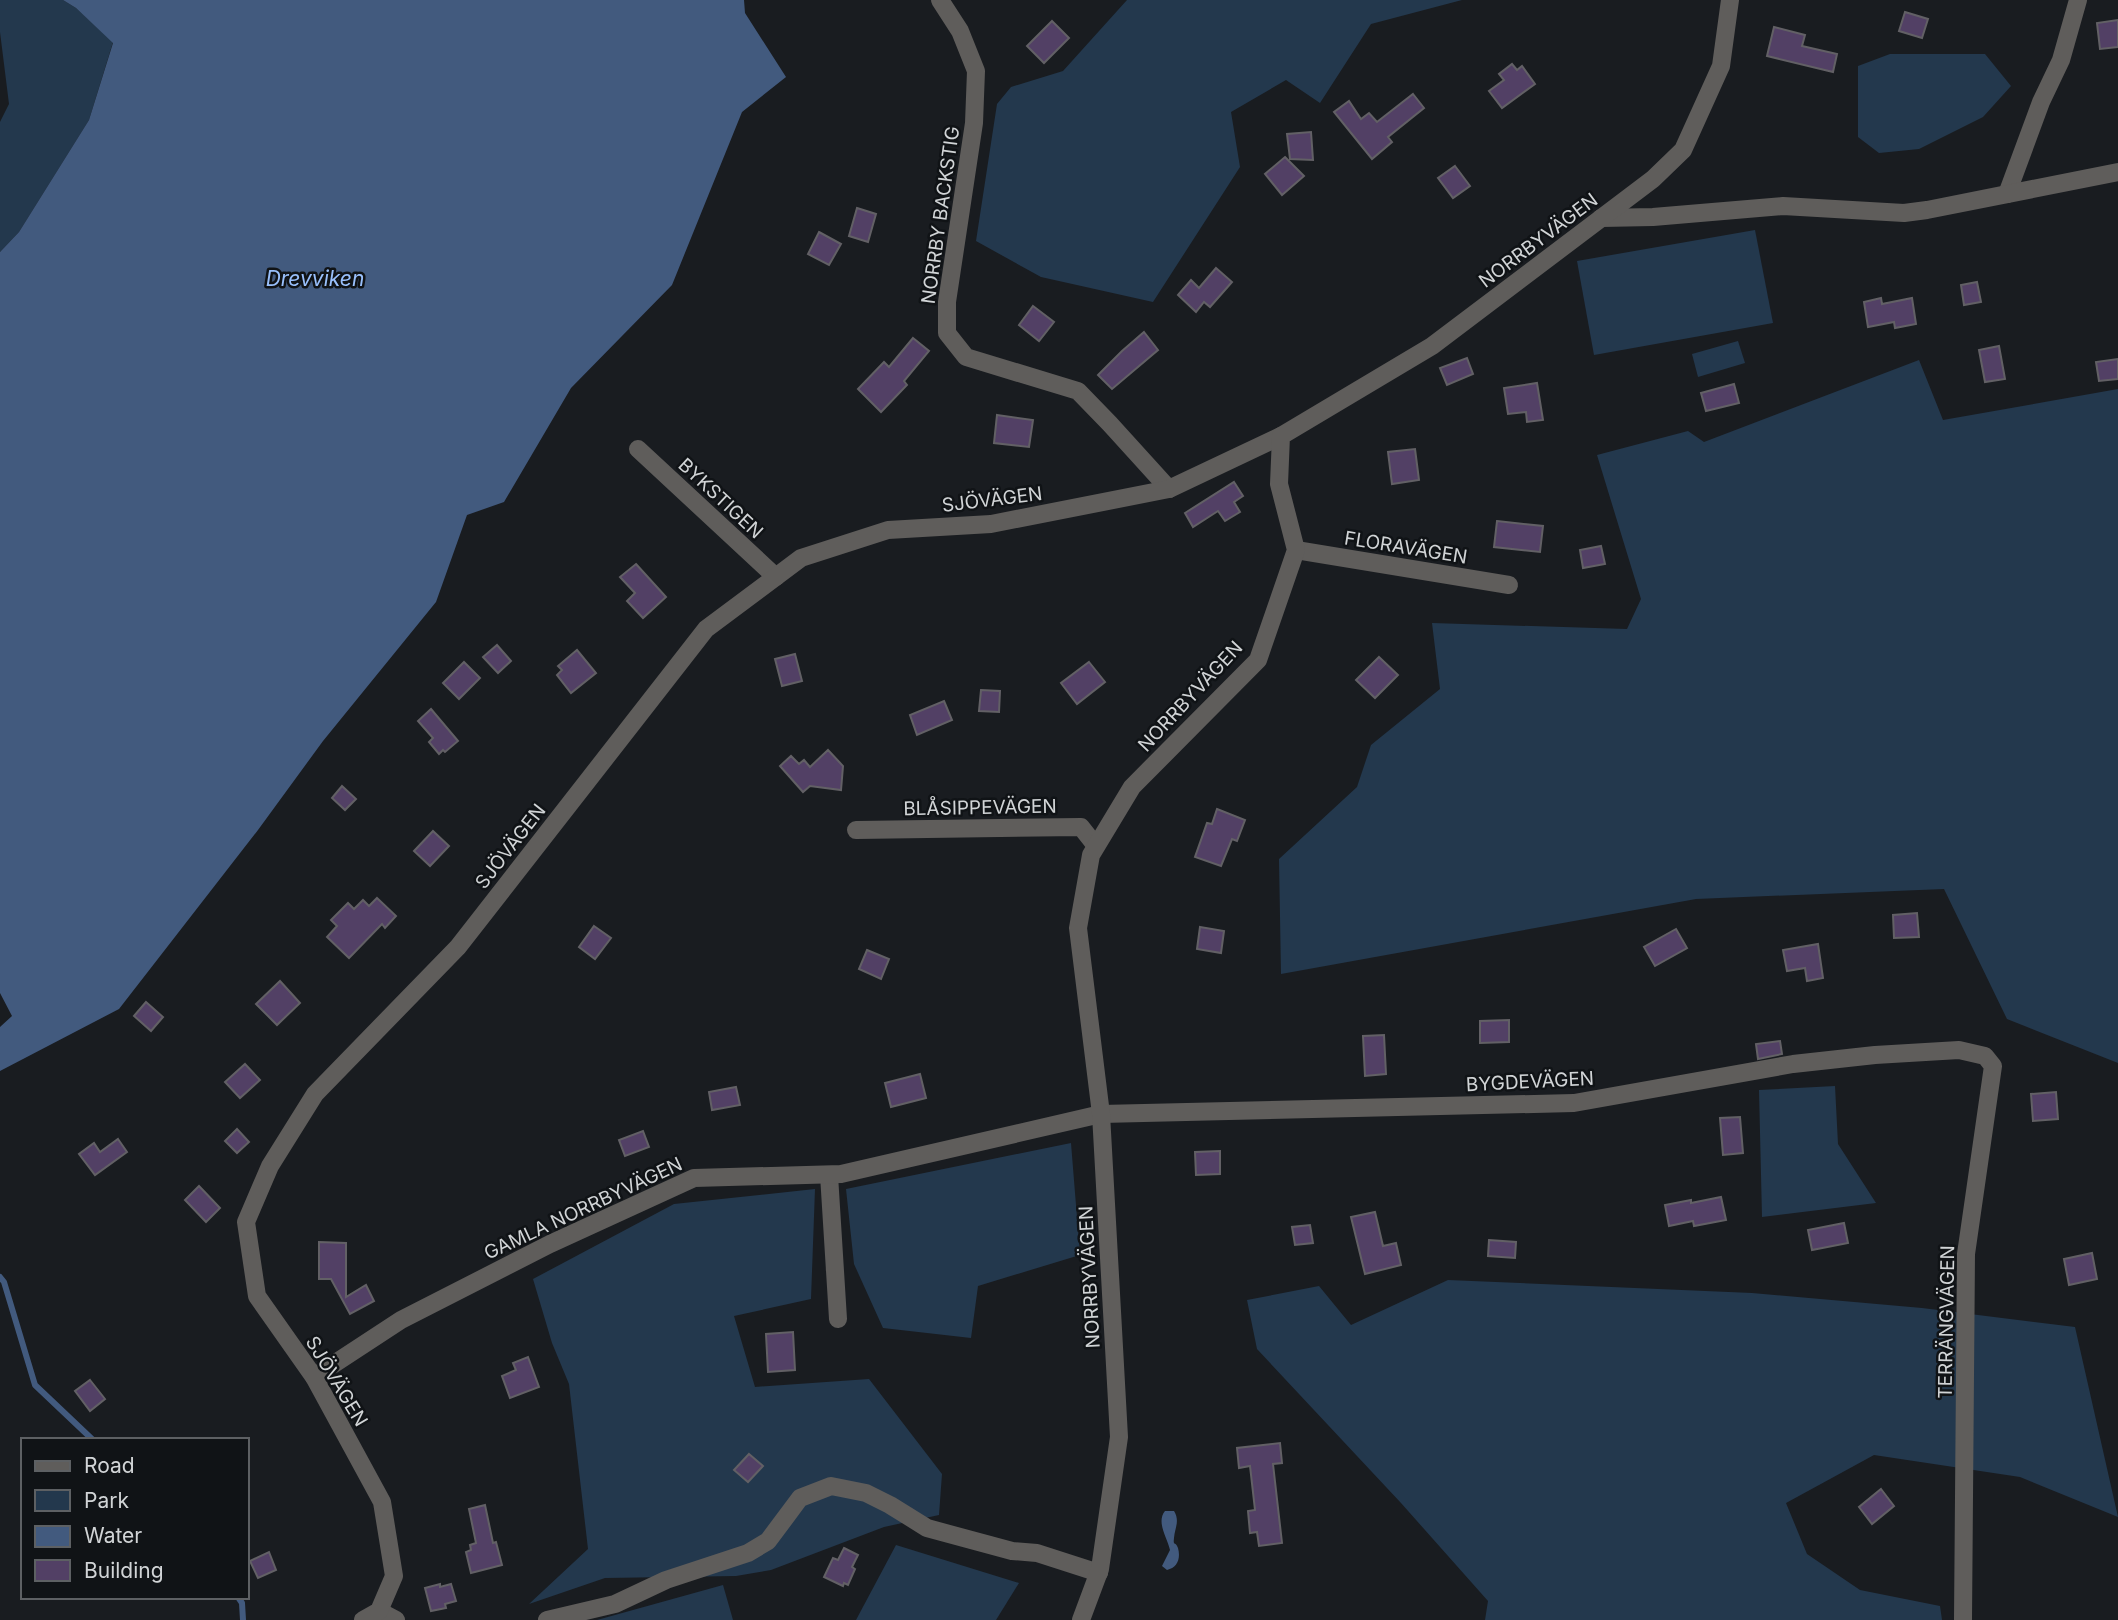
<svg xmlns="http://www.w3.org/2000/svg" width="2118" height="1620" font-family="Inter,sans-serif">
<rect width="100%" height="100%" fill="#191c20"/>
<!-- green -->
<g fill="#23384d">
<path d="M 0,0 L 63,0 L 76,8 L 113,42 L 89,120 L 19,232 L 0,252 L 0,122 L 9,104 L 0,32 Z"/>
<path d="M 1127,0 L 1462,0 L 1371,24 L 1320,103 L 1286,80 L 1231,112 L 1240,167 L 1153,302 L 1041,277 L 976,241 L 997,104 L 1011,87 L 1063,71 Z"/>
<path d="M 1890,54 L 1985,54 L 2011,86 L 1983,117 L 1919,149 L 1879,153 L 1858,137 L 1858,66 Z"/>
<path d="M 1755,230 L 1773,323 L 1594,355 L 1577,261 Z"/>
<path d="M 1738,341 L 1745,363 L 1698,377 L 1692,354 Z"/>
<path d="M 1919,360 L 1943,420 L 2118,389 L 2118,1063 L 2007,1019 L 1944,889 L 1696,899 L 1281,974 L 1279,859 L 1357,787 L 1371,745 L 1440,689 L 1432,623 L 1627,629 L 1641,599 L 1597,455 L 1688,431 L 1704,442 Z"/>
<path d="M 1835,1086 L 1838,1144 L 1876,1203 L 1762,1217 L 1759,1090 Z"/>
<path d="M 1071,1143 L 1080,1255 L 978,1286 L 971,1338 L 883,1328 L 854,1264 L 846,1189 Z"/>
<path d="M 815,1189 L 811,1299 L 734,1316 L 755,1387 L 869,1379 L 942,1474 L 939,1515 L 884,1527 L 771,1570 L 736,1576 L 605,1578 L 529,1604 L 588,1549 L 569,1384 L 552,1343 L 533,1279 L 674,1204 Z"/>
<path d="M 1448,1280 L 1752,1293 L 1922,1308 L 2075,1327 L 2118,1517 L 2020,1477 L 1874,1455 L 1786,1503 L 1807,1554 L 1860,1590 L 1940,1606 L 1942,1620 L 1485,1620 L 1488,1601 L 1401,1503 L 1257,1349 L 1247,1300 L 1319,1286 L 1351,1325 Z"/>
<path d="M 896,1545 L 1019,1583 L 996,1620 L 856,1620 Z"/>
<path d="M 723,1585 L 733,1620 L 597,1620 Z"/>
</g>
<!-- water -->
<g fill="#425a7e">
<path d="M 63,0 L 744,0 L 745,13 L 786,77 L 742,112 L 672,285 L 571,388 L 504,502 L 467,515 L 436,602 L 323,741 L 258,830 L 119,1009 L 0,1071 L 0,1027 L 12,1016 L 0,993 L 0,252 L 19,232 L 89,120 L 113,43 L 76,8 Z"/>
<path d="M 1165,1511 L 1174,1511 C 1180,1521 1175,1527 1174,1538 C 1173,1547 1175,1540 1178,1548 C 1181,1559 1177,1568 1167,1570 L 1162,1566 L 1170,1550 C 1167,1537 1156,1522 1165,1511 Z"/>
</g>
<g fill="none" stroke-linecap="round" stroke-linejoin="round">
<!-- stream -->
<g stroke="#425a7e" stroke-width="6">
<path d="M 0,1277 L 4,1282 L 35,1385 L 93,1440"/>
<path d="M 238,1597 L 242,1603 L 243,1620"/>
</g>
</g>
<!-- building -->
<g fill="#524065" stroke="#626065" stroke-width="2">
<path d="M 1905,12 L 1928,19 L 1922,38 L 1899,31 Z"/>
<path d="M 2118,20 L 2118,47 L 2100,49 L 2097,23 Z"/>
<path d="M 1052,21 L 1069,38 L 1044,63 L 1027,46 Z"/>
<path d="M 1774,27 L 1805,35 L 1802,46 L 1837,54 L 1833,72 L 1767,56 Z"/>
<path d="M 1512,64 L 1517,70 L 1522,66 L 1535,84 L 1502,108 L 1489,91 L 1504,80 L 1499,74 Z"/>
<path d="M 1413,94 L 1424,108 L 1388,137 L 1392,142 L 1372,159 L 1334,112 L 1349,101 L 1361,119 L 1369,113 L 1377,122 Z"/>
<path d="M 1311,132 L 1313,160 L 1290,159 L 1287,134 Z"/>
<path d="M 1285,157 L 1304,176 L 1282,195 L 1265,174 Z"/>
<path d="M 1455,166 L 1470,186 L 1453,198 L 1438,178 Z"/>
<path d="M 857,208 L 876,214 L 868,242 L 849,236 Z"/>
<path d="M 819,232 L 841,244 L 829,265 L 808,254 Z"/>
<path d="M 1216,268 L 1232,282 L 1210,307 L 1204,302 L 1196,312 L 1178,295 L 1191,280 L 1199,288 Z"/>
<path d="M 1977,282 L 1981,302 L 1964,305 L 1961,285 Z"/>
<path d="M 1881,298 L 1882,304 L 1912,298 L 1916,324 L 1895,328 L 1894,322 L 1868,327 L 1864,302 Z"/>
<path d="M 1033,306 L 1054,322 L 1039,341 L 1019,325 Z"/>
<path d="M 1144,332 L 1158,350 L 1112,389 L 1098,375 L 1122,351 Z"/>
<path d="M 913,338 L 929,351 L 904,381 L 907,385 L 881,412 L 858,389 L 884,362 L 889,367 Z"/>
<path d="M 1999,346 L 2005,379 L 1985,382 L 1979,350 Z"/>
<path d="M 1467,358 L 1473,374 L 1447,385 L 1440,368 Z"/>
<path d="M 2118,359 L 2118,379 L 2099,381 L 2096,362 Z"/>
<path d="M 1537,383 L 1543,420 L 1527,422 L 1526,412 L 1508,414 L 1504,388 Z"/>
<path d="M 1734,384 L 1739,403 L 1706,411 L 1701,393 Z"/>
<path d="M 997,415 L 1033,420 L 1029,447 L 994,443 Z"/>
<path d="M 1415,449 L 1419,480 L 1392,484 L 1388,452 Z"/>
<path d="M 1234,482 L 1243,496 L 1234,502 L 1240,512 L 1225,521 L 1218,511 L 1193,527 L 1185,513 Z"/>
<path d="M 1497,521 L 1543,526 L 1540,552 L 1494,547 Z"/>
<path d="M 1601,546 L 1605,564 L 1583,568 L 1580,550 Z"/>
<path d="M 636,564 L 666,597 L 643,618 L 627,601 L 635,593 L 620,577 Z"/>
<path d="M 497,645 L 511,661 L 498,673 L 483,657 Z"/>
<path d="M 577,650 L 596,673 L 571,693 L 557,675 L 562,670 L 558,666 Z"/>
<path d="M 795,654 L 802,681 L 782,686 L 775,659 Z"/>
<path d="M 1379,657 L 1398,675 L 1375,698 L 1356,680 Z"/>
<path d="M 464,662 L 480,678 L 459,699 L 443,683 Z"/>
<path d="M 1089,662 L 1105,682 L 1077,704 L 1061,683 Z"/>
<path d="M 981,690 L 1000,691 L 999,712 L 979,711 Z"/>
<path d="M 944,701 L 952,720 L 917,735 L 910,715 Z"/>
<path d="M 431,709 L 458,741 L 445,752 L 443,750 L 439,754 L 429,742 L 433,738 L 418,721 Z"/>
<path d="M 828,750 L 843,766 L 841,790 L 810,786 L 803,792 L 780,766 L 791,756 L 799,764 L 804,760 L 810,767 Z"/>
<path d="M 342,786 L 356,799 L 345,810 L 332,798 Z"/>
<path d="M 1217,809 L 1245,820 L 1237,841 L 1232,839 L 1221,866 L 1195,857 L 1207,823 L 1212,824 Z"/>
<path d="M 433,831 L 449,846 L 430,866 L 414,851 Z"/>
<path d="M 377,898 L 396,916 L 385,928 L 382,924 L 349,958 L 327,937 L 337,926 L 331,920 L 348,903 L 354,909 L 363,900 L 369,906 Z"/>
<path d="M 1917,913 L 1919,937 L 1894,938 L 1893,915 Z"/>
<path d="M 594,926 L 611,938 L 595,959 L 579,947 Z"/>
<path d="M 1200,927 L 1224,931 L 1221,953 L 1197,949 Z"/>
<path d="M 1676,929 L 1687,948 L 1655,966 L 1644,947 Z"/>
<path d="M 1818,944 L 1823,978 L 1807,981 L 1805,968 L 1787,971 L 1783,950 Z"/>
<path d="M 867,950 L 889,959 L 881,979 L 859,969 Z"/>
<path d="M 280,981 L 300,1003 L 277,1025 L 256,1004 Z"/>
<path d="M 146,1002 L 163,1017 L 151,1031 L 134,1016 Z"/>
<path d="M 1509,1020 L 1509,1042 L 1480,1043 L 1480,1021 Z"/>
<path d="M 1384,1035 L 1386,1074 L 1365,1076 L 1363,1036 Z"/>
<path d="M 1780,1041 L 1782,1054 L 1758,1059 L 1756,1044 Z"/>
<path d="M 245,1064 L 260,1080 L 240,1098 L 225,1082 Z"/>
<path d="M 920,1074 L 926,1098 L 891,1107 L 885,1083 Z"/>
<path d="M 736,1087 L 740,1105 L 712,1110 L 709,1092 Z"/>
<path d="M 2056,1092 L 2058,1119 L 2033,1121 L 2031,1094 Z"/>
<path d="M 1740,1117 L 1743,1153 L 1723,1155 L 1720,1118 Z"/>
<path d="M 237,1129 L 249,1142 L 237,1153 L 225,1141 Z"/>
<path d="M 643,1131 L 649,1147 L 625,1156 L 619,1140 Z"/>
<path d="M 118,1139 L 127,1152 L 95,1175 L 79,1154 L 94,1143 L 100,1152 Z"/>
<path d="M 1220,1151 L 1220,1174 L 1196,1175 L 1195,1152 Z"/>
<path d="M 199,1186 L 220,1208 L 206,1222 L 185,1200 Z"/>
<path d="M 1721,1197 L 1726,1220 L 1694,1226 L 1693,1221 L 1669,1226 L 1665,1205 L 1691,1200 L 1691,1203 Z"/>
<path d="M 1375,1212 L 1383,1246 L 1396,1243 L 1401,1265 L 1365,1274 L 1351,1217 Z"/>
<path d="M 1844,1223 L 1848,1243 L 1812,1250 L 1808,1230 Z"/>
<path d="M 1310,1225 L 1313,1243 L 1295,1245 L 1292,1227 Z"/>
<path d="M 1489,1240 L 1516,1242 L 1515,1258 L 1488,1256 Z"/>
<path d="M 319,1242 L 346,1243 L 346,1297 L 366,1285 L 374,1301 L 350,1314 L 331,1279 L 319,1279 Z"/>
<path d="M 2092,1253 L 2097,1279 L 2069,1285 L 2064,1259 Z"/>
<path d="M 793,1332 L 795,1370 L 768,1372 L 766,1334 Z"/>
<path d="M 528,1357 L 539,1387 L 510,1398 L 502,1376 L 516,1370 L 513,1363 Z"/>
<path d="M 90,1380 L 105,1399 L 90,1411 L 75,1391 Z"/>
<path d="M 1280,1443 L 1282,1463 L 1273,1464 L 1282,1543 L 1259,1546 L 1257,1532 L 1250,1533 L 1248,1511 L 1255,1510 L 1250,1466 L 1239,1468 L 1237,1448 Z"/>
<path d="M 749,1454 L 763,1466 L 748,1482 L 734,1470 Z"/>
<path d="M 1881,1489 L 1894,1506 L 1872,1524 L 1859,1507 Z"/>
<path d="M 485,1505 L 493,1543 L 496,1542 L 502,1565 L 471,1573 L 466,1552 L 471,1550 L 470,1545 L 476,1543 L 469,1509 Z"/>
<path d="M 844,1548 L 858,1555 L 852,1567 L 855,1569 L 848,1585 L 844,1583 L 843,1586 L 824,1577 L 833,1558 L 838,1560 Z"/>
<path d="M 269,1552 L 276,1570 L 258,1578 L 250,1561 Z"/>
<path d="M 440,1584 L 440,1587 L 451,1584 L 456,1601 L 445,1604 L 446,1608 L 431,1611 L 425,1588 Z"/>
</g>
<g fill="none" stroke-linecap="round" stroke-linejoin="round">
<!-- minor -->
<g stroke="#5f5d5b" stroke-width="18">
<path d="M 940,0 L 960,31 L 976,71 L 974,123 L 947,302 L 947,333 L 966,357 L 1078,391 L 1110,424 L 1169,489"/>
<path d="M 2007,194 L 2041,102 L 2061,60 L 2078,0"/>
<path d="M 1601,218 L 1653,217 L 1783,206 L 1904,213 L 1927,210 L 2118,172"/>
<path d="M 638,449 L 776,577"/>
<path d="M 1296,550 L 1509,585"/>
<path d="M 856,830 L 1081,827 L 1096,846"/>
<path d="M 829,1175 L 838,1319"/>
<path d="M 314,1377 L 401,1320 L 550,1244 L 694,1178 L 841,1174 L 1101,1114 L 1574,1103 L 1793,1064 L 1875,1055 L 1959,1050 L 1985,1056 L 1993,1066 L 1966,1254 L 1963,1620"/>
<path d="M 379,1611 L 396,1620"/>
<path d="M 363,1620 L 379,1611 L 394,1576 L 382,1502 L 314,1377 L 257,1296 L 246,1222 L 270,1166 L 315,1094 L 458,947 L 706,629 L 801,558 L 888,530 L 991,524 L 1169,489 L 1281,436"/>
<path d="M 547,1620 L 615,1604 L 666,1580 L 748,1553 L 768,1541 L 800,1498 L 831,1486 L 866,1493 L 890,1505 L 927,1528 L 1012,1551 L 1037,1553 L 1099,1573"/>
<path d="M 1081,1620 L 1100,1569 L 1119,1437 L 1101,1114 L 1078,928 L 1091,855 L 1132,787 L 1258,660 L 1296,550 L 1279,484 L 1281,436 L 1432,346 L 1653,179 L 1683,150 L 1721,66 L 1730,0"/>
</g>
</g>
<g text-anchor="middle" stroke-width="5" stroke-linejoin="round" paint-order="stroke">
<!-- street labels -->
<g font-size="19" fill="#d1d4d6" stroke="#101316">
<text transform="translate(940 215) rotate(-82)" y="7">NORRBY BACKSTIG</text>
<text transform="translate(1538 240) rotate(-37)" y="7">NORRBYVÄGEN</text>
<text transform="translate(721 498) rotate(43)" y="7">BYKSTIGEN</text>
<text transform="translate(992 499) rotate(-7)" y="7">SJÖVÄGEN</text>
<text transform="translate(1406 547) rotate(9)" y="7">FLORAVÄGEN</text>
<text transform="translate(1190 696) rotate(-47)" y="7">NORRBYVÄGEN</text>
<text transform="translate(980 807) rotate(-1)" y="7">BLÅSIPPEVÄGEN</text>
<text transform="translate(510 846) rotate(-52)" y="7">SJÖVÄGEN</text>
<text transform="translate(1530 1081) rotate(-3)" y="7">BYGDEVÄGEN</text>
<text transform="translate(583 1208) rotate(-25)" y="7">GAMLA NORRBYVÄGEN</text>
<text transform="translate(1089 1277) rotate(-93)" y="7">NORRBYVÄGEN</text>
<text transform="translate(1946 1322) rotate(-89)" y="7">TERRÄNGVÄGEN</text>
<text transform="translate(337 1381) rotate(59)" y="7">SJÖVÄGEN</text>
</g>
<!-- water labels -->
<g font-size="21" font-style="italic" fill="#99c0fc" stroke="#101316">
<text x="315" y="286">Drevviken</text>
</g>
</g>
<!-- legend -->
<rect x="21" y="1438" width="228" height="161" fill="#101316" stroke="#5d6063" stroke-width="2"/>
<rect x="35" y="1461" width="35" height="10" fill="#5f5d5b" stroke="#5d6063" stroke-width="2"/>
<text x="84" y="1473" font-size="21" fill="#d1d4d6">Road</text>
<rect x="35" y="1490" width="35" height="21" fill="#23384d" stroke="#5d6063" stroke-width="2"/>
<text x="84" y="1508" font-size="21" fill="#d1d4d6">Park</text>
<rect x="35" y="1526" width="35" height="21" fill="#425a7e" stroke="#5d6063" stroke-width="2"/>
<text x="84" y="1543" font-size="21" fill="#d1d4d6">Water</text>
<rect x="35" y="1560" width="35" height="21" fill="#524065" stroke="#5d6063" stroke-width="2"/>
<text x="84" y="1578" font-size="21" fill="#d1d4d6">Building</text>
</svg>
